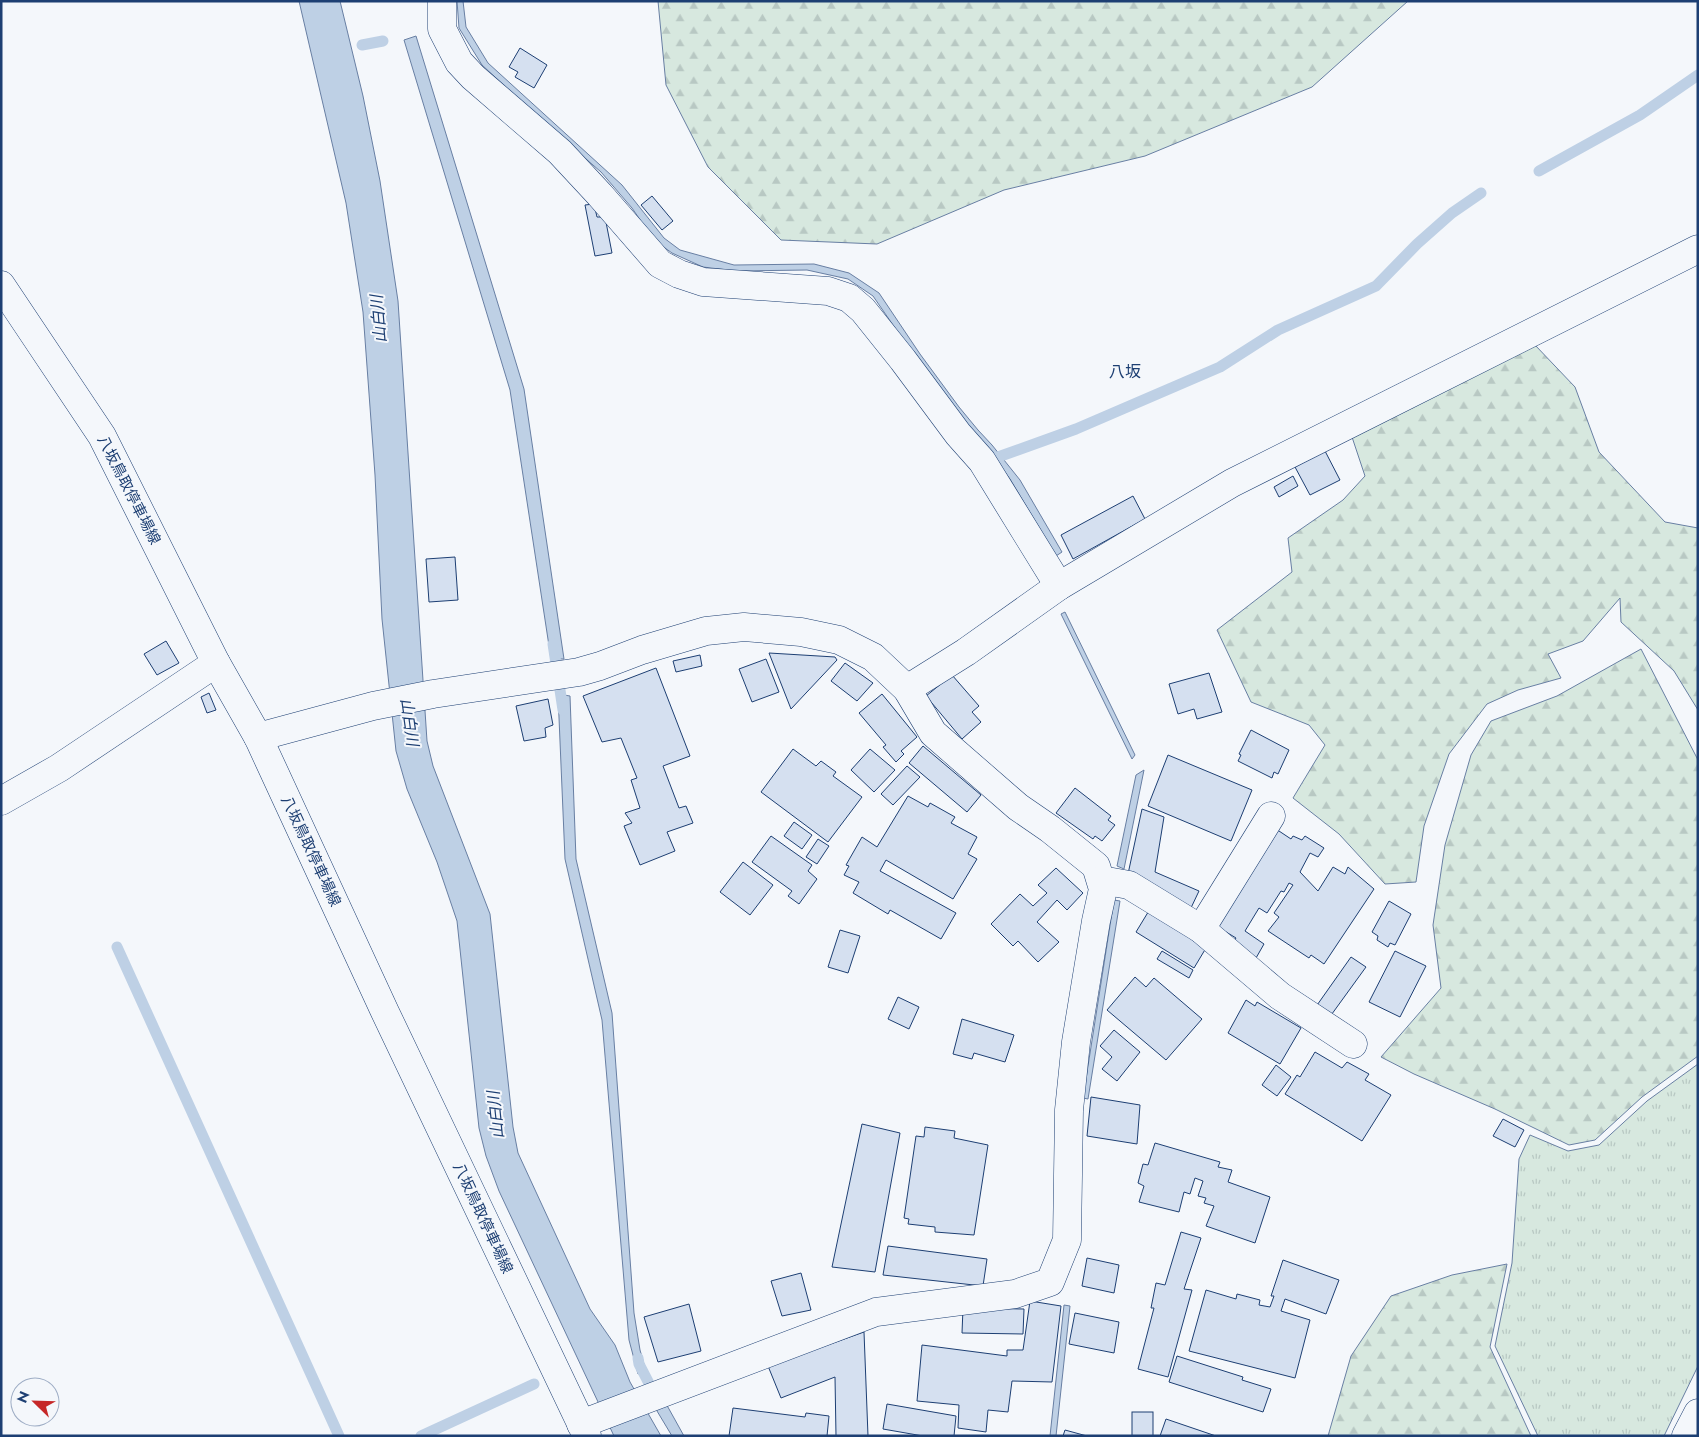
<svg xmlns="http://www.w3.org/2000/svg" width="1699" height="1437" font-family="Jost,'Noto Sans JP',sans-serif">
<defs>
<pattern id="grass-tufts" width="24" height="20" patternUnits="userSpaceOnUse" patternTransform="scale(1.25)"><rect width="24" height="20" fill="#d7e8df"/><path d="M3 7l-1-3M5 7V3M7 7l1-3M15 17l-1-3M17 17v-4M19 17l1-3" fill="none" stroke="#b8c8c3"/></pattern>
<pattern id="forest-firs" width="22" height="20" patternUnits="userSpaceOnUse" patternTransform="scale(1.25)"><rect width="22" height="20" fill="#d7e8df"/><path d="M5 1l3.5 6h-7zM16 11l3.5 6h-7z" fill="#b8c8c3"/></pattern>
</defs>
<rect width="100%" height="100%" fill="#f4f7fb"/>
<!-- grass -->
<path fill="url(#grass-tufts)" stroke="#687fa3" d="M 1698,1064 L 1698,1366 L 1664,1436 L 1538,1436 L 1495,1346 L 1512,1263 L 1519,1159 L 1530,1135 L 1568,1151 L 1599,1145 L 1647,1101 Z"/>
<!-- forest -->
<g fill="url(#forest-firs)" stroke="#687fa3">
<path d="M 658,1 L 1408,1 L 1312,87 L 1145,156 L 1004,190 L 877,244 L 781,240 L 708,167 L 666,85 Z"/>
<path d="M 1535,345 L 1575,387 L 1599,452 L 1665,522 L 1698,528 L 1698,710 L 1674,671 L 1621,622 L 1620,598 L 1583,641 L 1548,654 L 1561,678 L 1518,690 L 1487,704 L 1449,754 L 1424,826 L 1416,882 L 1385,884 L 1339,834 L 1293,798 L 1325,745 L 1309,725 L 1251,702 L 1217,630 L 1292,572 L 1288,538 L 1343,500 L 1365,476 L 1352,437 Z"/>
<path d="M 1641,649 L 1698,760 L 1698,1056 L 1642,1097 L 1595,1140 L 1569,1145 L 1495,1109 L 1414,1074 L 1381,1057 L 1441,988 L 1433,925 L 1445,845 L 1471,755 L 1491,721 L 1557,696 Z"/>
<path d="M 1507,1264 L 1490,1347 L 1531,1436 L 1328,1436 L 1351,1356 L 1391,1296 L 1452,1275 Z"/>
</g>
<!-- water -->
<g fill="#bed0e5" stroke="#687fa3">
<path d="M 299,1 L 340,1 L 363,96 L 380,181 L 398,301 L 427,741 L 433,766 L 490,914 L 513,1127 L 518,1153 L 590,1309 L 615,1345 L 630,1382 L 661,1436 L 614,1436 L 499,1191 L 486,1156 L 479,1128 L 457,921 L 437,862 L 407,789 L 396,751 L 382,619 L 375,475 L 363,312 L 346,203 Z"/>
<path d="M 457,1 L 463,1 L 466,27 L 488,63 L 622,185 L 664,238 L 680,250 L 734,265 L 814,264 L 849,273 L 879,293 L 920,354 L 959,407 L 978,430 L 992,445 L 1020,480 L 1062,552 L 1056,556 L 1010,479 L 986,447 L 962,425 L 873,296 L 848,279 L 807,270 L 736,271 L 703,267 L 672,253 L 654,240 L 632,208 L 601,172 L 546,124 L 482,65 L 459,28 Z"/>
<path d="M 416,36 L 524,389 L 564,659 L 551,659 L 510,390 L 404,40 Z"/>
<path d="M 1065,612 L 1135,755 L 1132,759 L 1061,614 Z"/>
<path d="M 558,694 L 570,696 L 576,859 L 612,1013 L 634,1313 L 640,1350 L 646,1371 L 638,1374 L 629,1340 L 602,1020 L 565,859 Z"/>
<path d="M 1144,770 L 1124,869 L 1117,866 L 1136,775 Z"/>
<path d="M 1114,900 L 1120,901 L 1088,1099 L 1083,1098 Z"/>
<path d="M 1064,1305 L 1070,1306 L 1056,1436 L 1050,1436 Z"/>
<path d="M 664,1400 L 684,1436 L 672,1436 L 654,1406 Z"/>
</g>
<g fill="none" stroke-linecap="round" stroke-linejoin="round">
<!-- stream -->
<g stroke="#bed0e5" stroke-width="11">
<path d="M 362,45 L 383,41"/>
<path d="M 1539,171 L 1640,115 L 1698,75"/>
<path d="M 998,457 L 1076,429 L 1220,367 L 1278,330 L 1376,286 L 1417,244 L 1452,213 L 1481,193"/>
<path d="M 553,644 L 563,710"/>
<path d="M 117,947 L 339,1436"/>
<path d="M 638,1358 L 639,1364 L 656,1397"/>
<path d="M 421,1436 L 534,1384"/>
</g>
</g>
<!-- building -->
<g fill="#d5e0f0" stroke="#1d3f73">
<path d="M 520,48 L 547,65 L 534,88 L 515,77 L 518,72 L 509,67 Z"/>
<path d="M 652,196 L 673,221 L 662,230 L 641,205 Z"/>
<path d="M 594,204 L 597,217 L 605,217 L 612,253 L 595,256 L 585,205 Z"/>
<path d="M 1325,451 L 1340,480 L 1310,495 L 1295,467 Z"/>
<path d="M 1293,476 L 1298,486 L 1279,497 L 1274,487 Z"/>
<path d="M 1133,496 L 1145,519 L 1073,559 L 1061,535 Z"/>
<path d="M 455,557 L 458,600 L 429,602 L 426,559 Z"/>
<path d="M 166,641 L 179,663 L 157,675 L 144,654 Z"/>
<path d="M 769,653 L 835,657 L 837,660 L 791,709 Z"/>
<path d="M 700,655 L 702,666 L 676,672 L 673,661 Z"/>
<path d="M 766,659 L 779,692 L 752,702 L 739,669 Z"/>
<path d="M 845,663 L 873,683 L 857,701 L 831,681 Z"/>
<path d="M 656,668 L 690,756 L 663,766 L 679,808 L 686,806 L 693,823 L 667,832 L 675,851 L 640,865 L 624,826 L 632,823 L 625,813 L 640,808 L 631,780 L 637,778 L 621,738 L 602,742 L 583,696 Z"/>
<path d="M 1209,673 L 1222,712 L 1197,719 L 1194,709 L 1178,714 L 1169,684 Z"/>
<path d="M 952,675 L 979,706 L 972,712 L 981,722 L 962,739 L 926,696 Z"/>
<path d="M 209,693 L 216,710 L 207,713 L 201,697 Z"/>
<path d="M 882,694 L 917,737 L 901,751 L 904,754 L 896,762 L 883,747 L 886,745 L 859,713 Z"/>
<path d="M 548,699 L 553,725 L 545,728 L 546,737 L 524,741 L 516,706 Z"/>
<path d="M 1251,730 L 1289,750 L 1278,774 L 1274,772 L 1272,778 L 1238,761 L 1241,755 L 1239,754 Z"/>
<path d="M 923,746 L 981,795 L 967,812 L 909,763 Z"/>
<path d="M 793,749 L 816,766 L 821,761 L 836,772 L 833,776 L 862,797 L 828,842 L 761,792 Z"/>
<path d="M 870,749 L 895,770 L 874,792 L 851,770 Z"/>
<path d="M 1168,755 L 1252,790 L 1231,841 L 1148,806 Z"/>
<path d="M 907,766 L 920,777 L 893,805 L 881,794 Z"/>
<path d="M 1075,788 L 1111,816 L 1108,820 L 1115,825 L 1102,841 L 1095,836 L 1093,839 L 1056,813 Z"/>
<path d="M 908,796 L 928,807 L 930,803 L 955,817 L 951,823 L 977,837 L 968,854 L 977,859 L 953,899 L 886,860 L 880,871 L 956,913 L 941,939 L 890,910 L 888,914 L 853,893 L 859,882 L 844,875 L 849,866 L 846,865 L 862,837 L 877,847 Z"/>
<path d="M 1142,809 L 1164,817 L 1155,872 L 1199,891 L 1190,910 L 1128,874 Z"/>
<path d="M 794,822 L 812,835 L 802,849 L 784,836 Z"/>
<path d="M 1276,829 L 1291,839 L 1293,836 L 1302,840 L 1305,836 L 1324,848 L 1318,857 L 1310,853 L 1300,872 L 1318,891 L 1333,867 L 1345,874 L 1348,867 L 1374,889 L 1324,964 L 1311,955 L 1309,958 L 1268,931 L 1279,917 L 1274,913 L 1293,885 L 1289,883 L 1284,892 L 1281,891 L 1267,913 L 1259,908 L 1245,931 L 1264,944 L 1256,958 L 1232,944 L 1236,938 L 1213,924 Z"/>
<path d="M 771,836 L 812,865 L 808,871 L 817,879 L 799,904 L 788,896 L 792,891 L 752,862 Z"/>
<path d="M 818,839 L 829,846 L 817,864 L 806,857 Z"/>
<path d="M 743,862 L 773,885 L 750,915 L 720,892 Z"/>
<path d="M 1056,868 L 1083,893 L 1067,910 L 1057,900 L 1037,922 L 1059,942 L 1038,962 L 1018,941 L 1013,946 L 991,924 L 1020,894 L 1033,906 L 1047,893 L 1038,885 Z"/>
<path d="M 1389,901 L 1411,914 L 1395,945 L 1390,943 L 1388,947 L 1377,940 L 1378,936 L 1372,932 Z"/>
<path d="M 1150,909 L 1209,943 L 1194,968 L 1136,932 Z"/>
<path d="M 840,930 L 860,936 L 848,973 L 828,967 Z"/>
<path d="M 1162,951 L 1193,970 L 1189,978 L 1157,959 Z"/>
<path d="M 1395,951 L 1426,966 L 1400,1017 L 1369,1002 Z"/>
<path d="M 1351,957 L 1366,967 L 1329,1018 L 1315,1008 Z"/>
<path d="M 1135,977 L 1146,987 L 1154,978 L 1202,1019 L 1166,1060 L 1107,1010 Z"/>
<path d="M 898,997 L 919,1007 L 909,1029 L 888,1019 Z"/>
<path d="M 1246,1000 L 1255,1006 L 1257,1002 L 1301,1028 L 1280,1064 L 1228,1033 Z"/>
<path d="M 962,1019 L 1014,1035 L 1005,1062 L 974,1053 L 972,1059 L 953,1054 Z"/>
<path d="M 1114,1030 L 1140,1052 L 1117,1081 L 1102,1069 L 1112,1057 L 1100,1046 Z"/>
<path d="M 1315,1052 L 1342,1068 L 1347,1062 L 1369,1074 L 1365,1080 L 1391,1095 L 1362,1141 L 1285,1094 L 1297,1075 L 1300,1077 Z"/>
<path d="M 1276,1065 L 1291,1077 L 1277,1096 L 1262,1085 Z"/>
<path d="M 1091,1097 L 1140,1105 L 1137,1144 L 1087,1136 Z"/>
<path d="M 1503,1119 L 1524,1130 L 1515,1147 L 1493,1136 Z"/>
<path d="M 862,1124 L 900,1133 L 875,1272 L 832,1267 Z"/>
<path d="M 925,1127 L 955,1131 L 954,1138 L 988,1145 L 974,1235 L 935,1232 L 935,1227 L 908,1224 L 909,1219 L 904,1218 L 916,1136 L 924,1137 Z"/>
<path d="M 1155,1143 L 1220,1162 L 1218,1167 L 1232,1170 L 1228,1182 L 1270,1197 L 1255,1243 L 1206,1226 L 1214,1206 L 1204,1203 L 1206,1198 L 1198,1196 L 1203,1181 L 1195,1178 L 1190,1194 L 1184,1192 L 1179,1212 L 1139,1202 L 1144,1186 L 1138,1183 L 1143,1164 L 1148,1165 Z"/>
<path d="M 1181,1232 L 1201,1238 L 1184,1289 L 1192,1290 L 1168,1377 L 1138,1369 L 1154,1308 L 1151,1308 L 1156,1283 L 1165,1285 Z"/>
<path d="M 888,1246 L 987,1259 L 983,1286 L 883,1275 Z"/>
<path d="M 1087,1258 L 1119,1265 L 1114,1293 L 1082,1286 Z"/>
<path d="M 1283,1260 L 1339,1280 L 1326,1314 L 1285,1299 L 1281,1311 L 1310,1320 L 1295,1378 L 1189,1351 L 1206,1290 L 1236,1299 L 1237,1294 L 1260,1300 L 1259,1305 L 1270,1307 L 1274,1296 L 1271,1296 Z"/>
<path d="M 801,1273 L 811,1310 L 782,1316 L 771,1281 Z"/>
<path d="M 1030,1301 L 1061,1306 L 1052,1382 L 1012,1381 L 1008,1412 L 988,1410 L 986,1432 L 958,1428 L 959,1405 L 917,1401 L 922,1345 L 1007,1356 L 1007,1350 L 1023,1350 Z"/>
<path d="M 689,1304 L 701,1351 L 658,1362 L 644,1317 Z"/>
<path d="M 963,1308 L 1024,1309 L 1023,1334 L 962,1333 Z"/>
<path d="M 1075,1313 L 1119,1322 L 1114,1353 L 1069,1344 Z"/>
<path d="M 864,1332 L 868,1436 L 836,1436 L 835,1377 L 781,1398 L 768,1366 Z"/>
<path d="M 1177,1356 L 1243,1377 L 1242,1380 L 1271,1389 L 1263,1412 L 1169,1382 Z"/>
<path d="M 887,1404 L 956,1416 L 954,1436 L 923,1436 L 883,1429 Z"/>
<path d="M 733,1408 L 805,1417 L 806,1413 L 829,1416 L 827,1436 L 729,1436 Z"/>
<rect x="1132" y="1412" width="21" height="24"/>
<path d="M 1166,1419 L 1216,1436 L 1160,1436 Z"/>
<path d="M 1065,1430 L 1087,1436 L 1063,1436 Z"/>
</g>
<g fill="none" stroke-linecap="round" stroke-linejoin="round">
<!-- street casing -->
<g stroke="#1d3f73" stroke-width="29">
<g id="street">
<path d="M 442,1 L 442,29 L 459,62 L 473,77 L 560,152 L 600,195 L 660,264 L 679,274 L 703,282 L 828,291 L 849,298 L 863,310 L 903,360 L 958,434 L 982,461 L 1059,586"/>
<path d="M 907,689 L 966,652 L 1059,586 L 1232,483 L 1698,249"/>
<path d="M 258,737 L 373,706 L 433,694 L 579,672 L 600,666 L 642,650 L 706,631 L 744,627 L 801,632 L 839,640 L 873,657 L 907,689 L 933,733 L 1018,807 L 1050,829 L 1096,866 L 1103,889 L 1096,921 L 1076,1042 L 1069,1110 L 1067,1240 L 1050,1282 L 1015,1294 L 876,1312 L 581,1424"/>
<path d="M 1,801 L 59,768 L 216,663"/>
<path d="M 1101,880 L 1129,885 L 1201,929 L 1280,996 L 1353,1044"/>
<path d="M 1201,929 L 1271,816"/>
</g>
</g>
<!-- secondary casing -->
<g stroke="#1d3f73" stroke-width="29">
<g id="secondary">
<path d="M 1,285 L 102,436 L 216,663 L 258,737 L 385,1012 L 587,1436"/>
<path d="M 1686,1436 L 1698,1413"/>
</g>
</g>
<!-- street -->
<use href="#street" stroke="#f4f7fb" stroke-width="28"/>
<!-- secondary -->
<use href="#secondary" stroke="#f4f7fb" stroke-width="28"/>
</g>
<g text-anchor="middle" stroke-width="4" stroke-linejoin="round" paint-order="stroke">
<!-- street labels -->
<g font-size="15" fill="#1d3f73" stroke="#f4f7fb">
<text transform="translate(129 490) rotate(63)" y="5">八坂鳥取停車場線</text>
<text transform="translate(311 851) rotate(65)" y="5">八坂鳥取停車場線</text>
<text transform="translate(483 1218) rotate(65)" y="5">八坂鳥取停車場線</text>
</g>
<!-- water labels -->
<g font-size="16" font-style="italic" fill="#1d3f73" stroke="#f4f7fb">
<text transform="translate(378 319) rotate(-95)" y="6">山白川</text>
<text transform="translate(410 722) rotate(82)" y="6">山白川</text>
<text transform="translate(495 1115) rotate(-96)" y="6">山白川</text>
</g>
<!-- neighbourhood labels -->
<g font-size="16" fill="#1d3f73" stroke="#f4f7fb">
<text x="1125" y="377">八坂</text>
</g>
</g>
<!-- border -->
<rect width="1699" height="1437" fill="none" stroke="#1d3f73" stroke-width="5"/>
<!-- north arrow -->
<g transform="translate(35 1402) rotate(293)"><circle r="24" fill="#f4f7fb" stroke="#9eadc5"/>
<path d="M0-4L9 19L0 12L-9 19Z" fill="#c62828"/>
<text y="-8" font-size="14" font-weight="bold" text-anchor="middle" fill="#1d3f73">N</text>
</g>
</svg>
